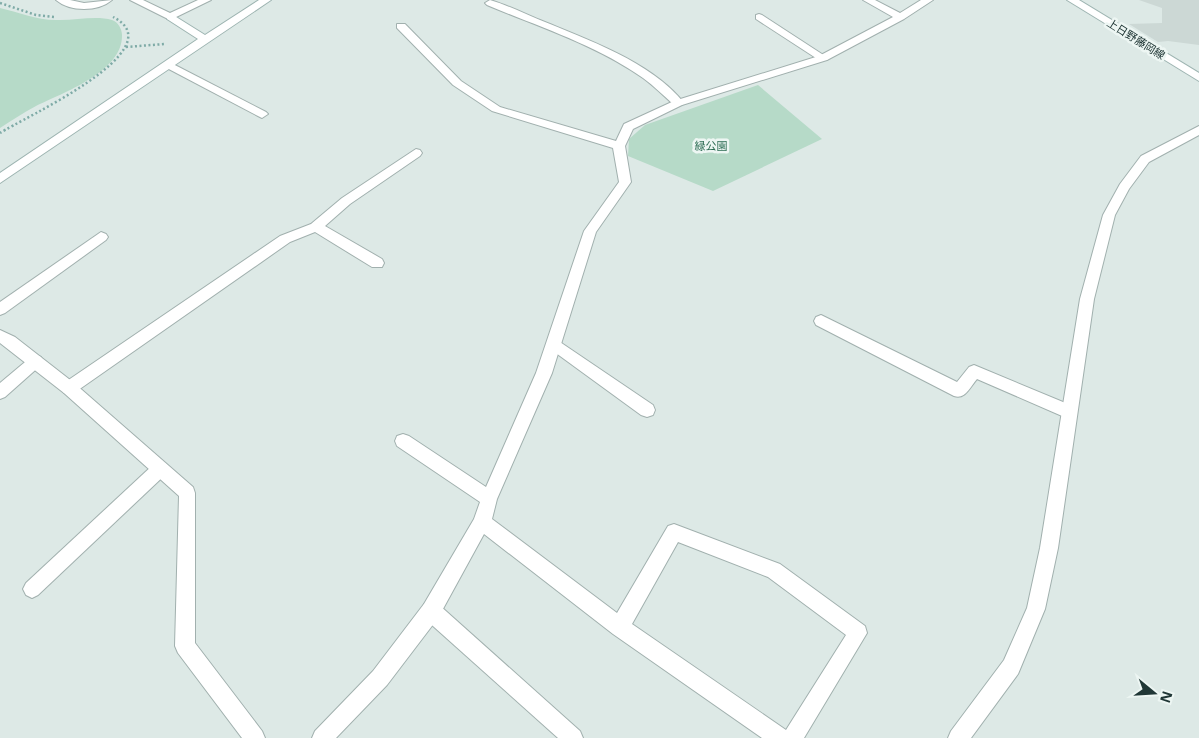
<svg xmlns="http://www.w3.org/2000/svg" width="1199" height="738" font-family="'Open Sans','Noto Sans JP',sans-serif">
<rect width="100%" height="100%" fill="#dde9e6"/>
<!-- built -->
<path fill="#ccd8d5" d="M 1139,0 L 1199,0 L 1199,45 L 1168,41 L 1158,42 L 1129,24 L 1162,23 L 1162,8 Z"/>
<!-- green -->
<g fill="#b6dac8">
<path d="M 0,8 C 18,12 36,20 56,20 C 74,21 95,15 112,20 C 118,22 122,29 122,35 C 123,72 62,93 36,106 C 23,113 12,120 0,128 Z"/>
<path d="M 758,85 L 822,139 L 713,191 L 628,156 L 629,139 L 645,125 Z"/>
</g>
<g fill="none" stroke-linecap="round" stroke-linejoin="round">
<!-- lane casing -->
<g stroke="#a1b0ae" stroke-width="2">
<g id="lane">
<path d="M 56,0 L 70,0 L 84,3 L 112,0 C 98,12 70,12 56,0 Z"/>
<path d="M 490,0 C 507,5 523,13 540,20 C 586,39 652,62 684,103 L 682,105 L 674,105 C 664,96 654,86 643,78 C 596,45 539,27 487,5 L 485,3 Z"/>
<path d="M 759,14 L 762,15 L 828,58 L 827,60 L 819,60 L 756,19 L 756,15 Z"/>
<path d="M 169,62 L 266,112 L 268,114 L 262,118 L 258,116 L 165,67 L 164,65 Z"/>
<path d="M 416,149 L 420,150 L 422,153 L 420,156 L 350,204 L 325,226 L 382,259 L 384,263 L 382,267 L 372,267 L 315,232 L 290,242 L 74,393 L 69,394 L 64,393 L 61,388 L 64,383 L 280,236 L 311,224 L 342,198 Z"/>
<path d="M 101,232 L 106,234 L 108,237 L 106,240 L 5,313 L 0,315 L 0,302 Z"/>
<path d="M 821,315 L 957,382 L 969,367 L 974,365 L 1075,407 L 1077,412 L 1075,417 L 1069,419 L 977,379 C 970,387 965,400 954,396 L 816,325 L 814,321 L 816,317 Z"/>
<path d="M 554,338 L 653,405 L 655,410 L 653,415 L 647,417 L 641,415 L 549,348 L 547,344 L 549,340 Z"/>
<path d="M 36,355 L 41,357 L 43,361 L 41,365 L 5,397 L 0,399 L 0,383 L 31,357 Z"/>
<path d="M 160,462 L 166,464 L 168,469 L 166,474 L 38,595 L 32,598 L 26,595 L 23,589 L 26,583 L 154,464 Z"/>
<path d="M 431,602 L 438,604 L 580,731 L 583,738 L 558,738 L 424,618 L 422,611 L 424,604 Z"/>
</g>
</g>
<!-- street casing -->
<g stroke="#a1b0ae" stroke-width="2">
<g id="street">
<path d="M 130,0 L 143,0 L 170,13 L 198,0 L 211,0 L 170,20 Z"/>
<path d="M 863,0 L 875,0 L 900,13 L 921,0 L 933,0 L 904,19 L 827,60 L 682,105 L 633,129 L 625,146 L 631,182 L 596,232 L 552,373 L 497,499 L 492,519 L 617,613 L 668,526 L 674,524 L 780,564 L 865,626 L 867,633 L 804,738 L 762,738 L 613,634 L 484,534 L 438,618 L 387,685 L 336,738 L 312,738 L 315,731 L 373,671 L 424,604 L 474,519 L 480,502 L 397,446 L 395,441 L 397,436 L 403,434 L 409,436 L 486,487 L 536,373 L 584,231 L 619,182 L 613,148 L 492,111 L 453,85 L 397,28 L 397,24 L 405,24 L 461,81 L 500,107 L 616,141 L 624,124 L 674,101 L 819,56 L 893,17 ZM 678,542 L 768,577 L 846,635 L 786,730 L 632,624 Z"/>
<path d="M 1199,126 L 1199,135 L 1149,162 L 1129,189 L 1115,215 L 1094,299 L 1058,548 L 1045,609 L 1018,674 L 971,738 L 948,738 L 951,731 L 1004,660 L 1027,608 L 1040,548 L 1080,299 L 1103,215 L 1120,184 L 1141,156 Z"/>
<path d="M 0,330 L 15,337 L 74,383 L 193,487 L 195,493 L 195,643 L 262,731 L 265,738 L 242,738 L 178,653 L 175,646 L 179,496 L 64,393 L 0,343 Z"/>
</g>
</g>
<!-- secondary casing -->
<g stroke="#9db4b1" stroke-width="2">
<g id="secondary">
<path d="M 259,0 L 271,0 L 0,183 L 0,173 L 198,39 L 167,19 L 167,15 L 173,15 L 205,35 Z"/>
<path d="M 1067,0 L 1079,0 L 1199,73 L 1199,81 Z"/>
</g>
</g>
<!-- path -->
<g stroke="#7faba7" stroke-width="2.5" stroke-dasharray="2 2.5" stroke-linecap="butt">
<path d="M 0,3 L 36,15 L 54,17"/>
<path d="M 126,47 L 165,44"/>
<path d="M 0,133 C 21,119 177,49 113,17"/>
</g>
<!-- lane -->
<use href="#lane" fill="#fff" fill-rule="evenodd"/>
<!-- street -->
<use href="#street" fill="#fff" fill-rule="evenodd"/>
<!-- secondary -->
<use href="#secondary" fill="#fff" fill-rule="evenodd"/>
</g>
<g text-anchor="middle" stroke-width="5" stroke-linejoin="round" paint-order="stroke">
<!-- far-street labels -->
<g font-size="11" fill="#203736" stroke="#edf6f3">
<text transform="translate(1136 39) rotate(32)" y="4">上日野藤岡線</text>
</g>
<!-- far-park labels -->
<g font-size="11" fill="#2c6c53" stroke="#edf6f3">
<text x="711" y="150">緑公園</text>
</g>
</g>
<!-- north arrow -->
<g transform="translate(1154 693) rotate(108)" stroke="#edf6f3" stroke-width="4" paint-order="stroke">
<path d="M0-4L9 19L0 12L-9 19Z" fill="#203736"/>
<text y="-8" font-size="14" font-weight="bold" text-anchor="middle" fill="#203736">N</text>
</g>
</svg>
